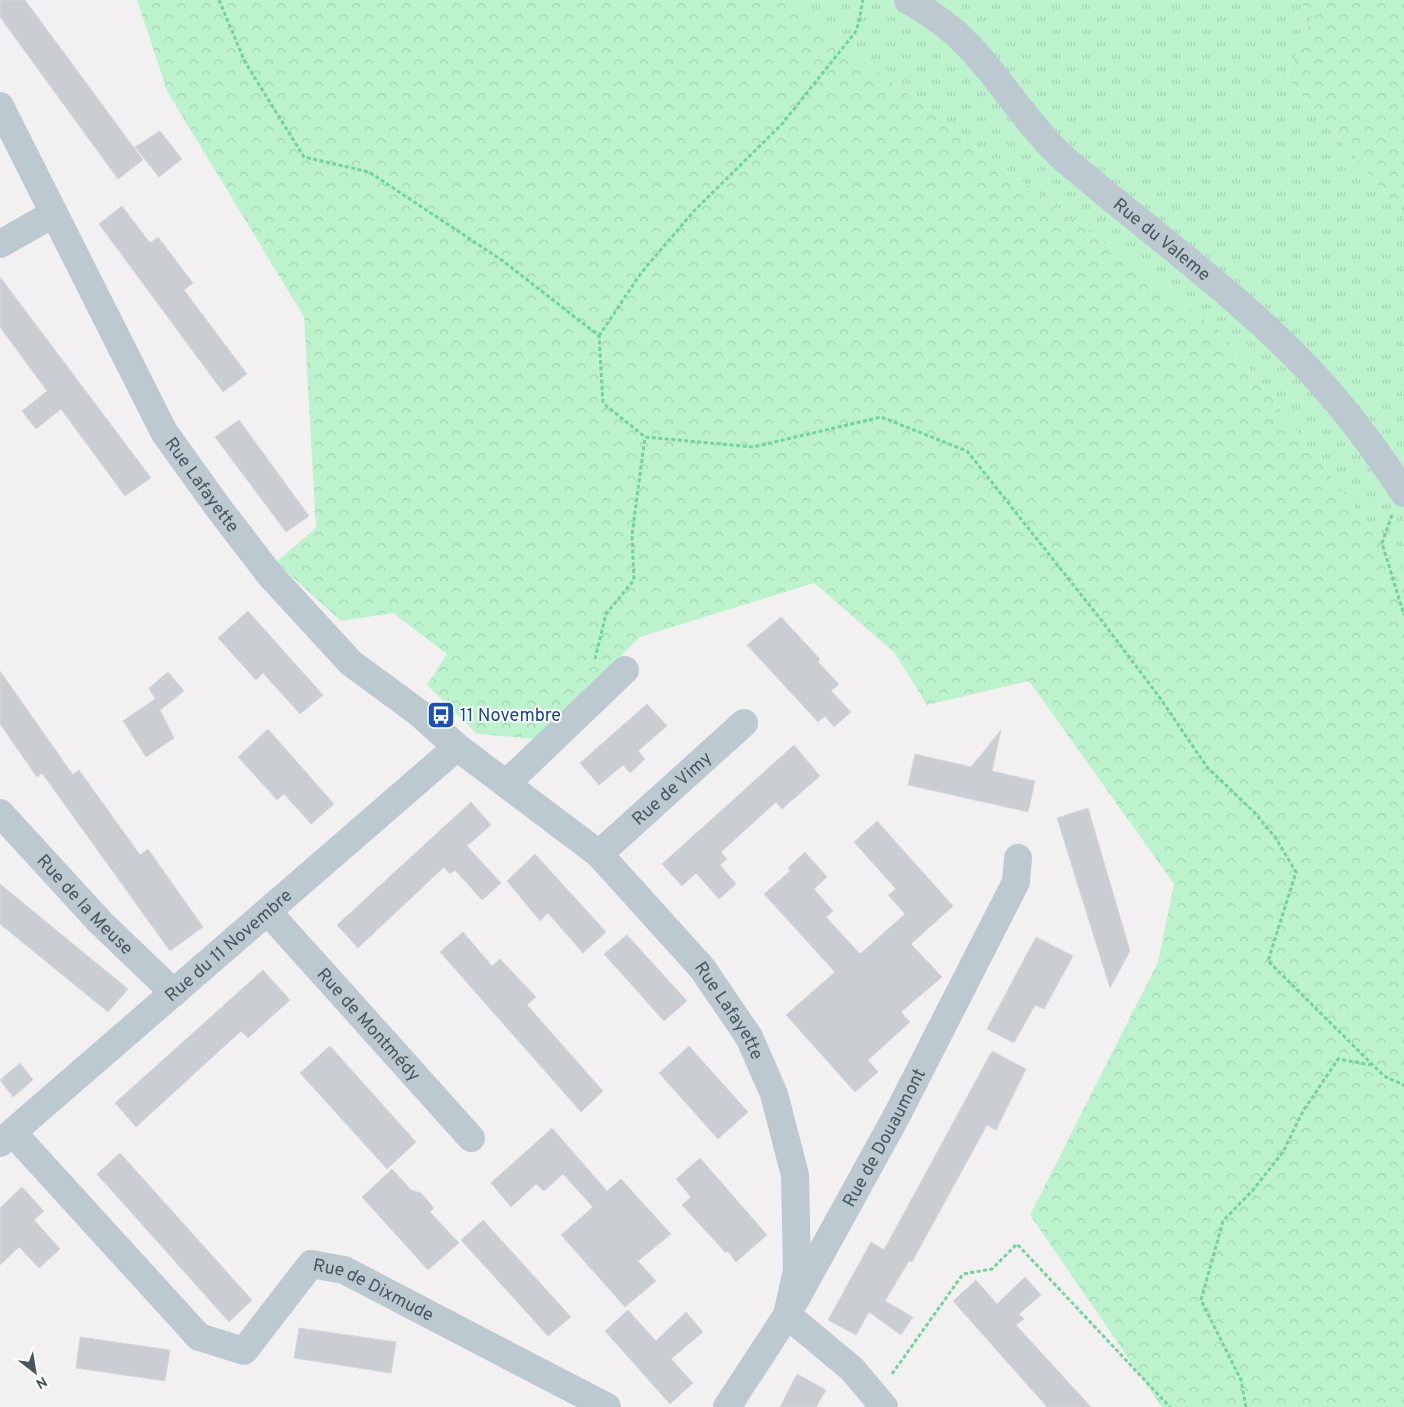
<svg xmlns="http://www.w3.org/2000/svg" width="1404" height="1407" font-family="Overpass,sans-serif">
<defs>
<pattern id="grass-tufts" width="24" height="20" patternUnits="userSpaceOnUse" patternTransform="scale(1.25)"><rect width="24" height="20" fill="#bcf3cd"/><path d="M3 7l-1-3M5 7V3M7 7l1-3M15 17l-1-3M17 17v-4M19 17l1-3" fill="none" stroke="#a3d2b3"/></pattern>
<pattern id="forest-crowns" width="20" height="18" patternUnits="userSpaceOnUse" patternTransform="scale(1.25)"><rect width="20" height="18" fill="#bcf3cd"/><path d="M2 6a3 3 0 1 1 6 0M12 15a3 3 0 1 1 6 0" fill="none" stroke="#a3d2b3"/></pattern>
</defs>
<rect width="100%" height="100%" fill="#f3f0f1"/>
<!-- grass -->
<path fill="url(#grass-tufts)" d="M 783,0 L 1297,0 L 1313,14 L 1287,77 L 1404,216 L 1404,572 L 1221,332 Z"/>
<!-- forest -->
<g fill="url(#forest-crowns)">
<path d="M 137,0 L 783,0 L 1221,332 L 1404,572 L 1404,1407 L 1162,1407 L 1030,1215 L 1158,962 L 1174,884 L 1029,681 L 927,705 L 894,652 L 814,583 L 640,637 L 538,739 L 477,734 L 427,685 L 447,654 L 393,613 L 341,621 L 276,562 L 316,528 L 304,317 L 167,91 Z"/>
<path d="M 1297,0 L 1404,0 L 1404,216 L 1287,77 L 1313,14 Z"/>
</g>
<!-- building -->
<g fill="#caced3" stroke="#d4d7dc">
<path d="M 0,0 L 25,0 L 143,160 L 118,179 L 0,17 Z"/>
<path d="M 160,131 L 182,159 L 159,177 L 135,147 Z"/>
<path d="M 122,206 L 150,243 L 158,237 L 193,283 L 184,290 L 247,374 L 223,392 L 99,224 Z"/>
<path d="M 0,277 L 151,478 L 125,496 L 61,409 L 36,429 L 22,411 L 47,391 L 0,327 Z"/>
<path d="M 239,420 L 309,516 L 286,532 L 215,437 Z"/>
<path d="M 248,611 L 323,695 L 300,714 L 263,673 L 256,680 L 218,638 Z"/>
<path d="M 781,617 L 820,659 L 818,662 L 839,684 L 831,691 L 851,712 L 834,727 L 825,716 L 818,722 L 747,645 Z"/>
<path d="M 0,671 L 73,775 L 79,770 L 140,855 L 148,849 L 203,927 L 170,951 L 42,773 L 37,777 L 0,724 Z"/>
<path d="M 168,672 L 184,691 L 160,710 L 159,708 L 174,738 L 146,757 L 123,721 L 155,699 L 149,688 Z"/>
<path d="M 647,704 L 667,726 L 638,751 L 645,759 L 630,773 L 623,765 L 599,785 L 580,763 Z"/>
<path d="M 268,729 L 334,804 L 311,824 L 284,794 L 277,800 L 238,757 Z"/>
<path d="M 1001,730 L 992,771 L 1035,781 L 1028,812 L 908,785 L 915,754 L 971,767 Z"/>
<path d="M 794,745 L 820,776 L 782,809 L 776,802 L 721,852 L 727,859 L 720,865 L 736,884 L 719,899 L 696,873 L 682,886 L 662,864 Z"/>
<path d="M 471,802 L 491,825 L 467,846 L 501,883 L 482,900 L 455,870 L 450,874 L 444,867 L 358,948 L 337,925 Z"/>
<path d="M 1088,808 L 1130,951 L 1110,988 L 1057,818 Z"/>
<path d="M 877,821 L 953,906 L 911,944 L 942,977 L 901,1012 L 910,1022 L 868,1060 L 878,1072 L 855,1092 L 786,1015 L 835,972 L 764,894 L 790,871 L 788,868 L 805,852 L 827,877 L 814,889 L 833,911 L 826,917 L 860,954 L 905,914 L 888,895 L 896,889 L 854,842 Z"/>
<path d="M 535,854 L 606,932 L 583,953 L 548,913 L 540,921 L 507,881 Z"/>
<path d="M 0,884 L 128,989 L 108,1012 L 0,924 Z"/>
<path d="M 463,932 L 492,966 L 500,959 L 536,997 L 527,1005 L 603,1091 L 581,1112 L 440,952 Z"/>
<path d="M 627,935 L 687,1001 L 664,1021 L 604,954 Z"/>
<path d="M 1036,937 L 1073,956 L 1044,1009 L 1035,1005 L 1014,1043 L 987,1029 Z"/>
<path d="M 263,970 L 290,1000 L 248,1038 L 241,1031 L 136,1127 L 115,1103 Z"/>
<path d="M 330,1046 L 416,1142 L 387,1169 L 300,1073 Z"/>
<path d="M 689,1046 L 748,1112 L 718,1139 L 659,1073 Z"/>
<path d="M 992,1051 L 1026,1069 L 996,1130 L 987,1125 L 912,1262 L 909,1261 L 885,1301 L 913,1317 L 901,1335 L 869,1312 L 856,1335 L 828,1320 L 871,1242 L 884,1250 Z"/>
<path d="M 20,1063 L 33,1080 L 13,1097 L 0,1080 Z"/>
<path d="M 552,1128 L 607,1191 L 621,1179 L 671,1234 L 638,1261 L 656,1281 L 625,1307 L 561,1235 L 593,1207 L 563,1174 L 544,1191 L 536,1184 L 511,1207 L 491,1183 Z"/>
<path d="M 120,1153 L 252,1300 L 229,1322 L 97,1174 Z"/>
<path d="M 700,1158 L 767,1235 L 736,1262 L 728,1251 L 726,1253 L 682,1205 L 691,1197 L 676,1179 Z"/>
<path d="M 392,1169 L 411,1190 L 421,1193 L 434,1208 L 430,1212 L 459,1243 L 428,1270 L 362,1197 Z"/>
<path d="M 22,1187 L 44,1211 L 34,1220 L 60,1249 L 39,1268 L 19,1247 L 0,1265 L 0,1208 Z"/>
<path d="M 483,1220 L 571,1317 L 548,1336 L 461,1240 Z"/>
<path d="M 1025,1277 L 1041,1295 L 1019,1314 L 1024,1319 L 1016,1325 L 1091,1407 L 1047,1407 L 953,1301 L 976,1280 L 997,1304 Z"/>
<path d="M 628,1310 L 656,1341 L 686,1312 L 703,1332 L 671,1359 L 693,1383 L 670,1404 L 605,1331 Z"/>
<path d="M 299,1328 L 396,1342 L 391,1373 L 294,1358 Z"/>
<path d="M 80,1337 L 170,1350 L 165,1381 L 76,1368 Z"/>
<path d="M 797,1374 L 826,1390 L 816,1407 L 780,1407 Z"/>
</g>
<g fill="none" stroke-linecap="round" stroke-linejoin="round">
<!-- path -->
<g stroke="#71d49b" stroke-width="3" stroke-dasharray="4 2.5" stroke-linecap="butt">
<path d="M 219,0 L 245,62 L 304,157 L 369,172 L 503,261 L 599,336 L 603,403 L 645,437 L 753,447 L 881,417 L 967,451 L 1102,621 L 1160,698 L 1207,767 L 1254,812 L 1275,837 L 1296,872 L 1268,961 L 1384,1076 L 1404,1085"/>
<path d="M 599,336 L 641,273 L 694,211 L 782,124 L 857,30 L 863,0"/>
<path d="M 1392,515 L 1382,543 L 1404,615"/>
<path d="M 595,659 L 606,614 L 634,580 L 632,535 L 645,437"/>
<path d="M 892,1374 L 963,1274 L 992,1269 L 1017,1244 L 1170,1407"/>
<path d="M 1246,1407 L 1241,1380 L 1201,1300 L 1223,1221 L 1253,1190 L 1283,1152 L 1302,1113 L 1338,1059 L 1371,1065"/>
</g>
<!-- minor -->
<g stroke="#bdc9d1" stroke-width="28">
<path id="s1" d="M 908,0 C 923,9 939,19 953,31 C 994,67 1021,118 1061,156 C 1143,227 1234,291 1309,370 C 1345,408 1376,450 1404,493"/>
<path id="s2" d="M 0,106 L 164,432 L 217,506 L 270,575 L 351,663 L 419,713 L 457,747 L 599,854 L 702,968 L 749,1037 L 774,1094 L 795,1175 L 797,1271 L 787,1315"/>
<path d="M 0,244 L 53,214"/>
<path d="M 506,784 L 625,670"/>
<path id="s3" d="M 0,813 L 100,922 L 174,993"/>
<path id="s4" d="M 599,854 L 744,723"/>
<path id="s5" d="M 268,912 L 471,1138"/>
<path id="s6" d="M 13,1133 L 199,1337 L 244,1351 L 311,1264 L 344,1270 L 607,1407"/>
<path id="s7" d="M 0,1143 L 457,747"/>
<path d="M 787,1315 L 852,1369 L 884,1407"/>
<path id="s8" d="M 727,1407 L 787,1315 L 896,1117 L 1016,882 L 1018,858"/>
</g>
</g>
<!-- icons -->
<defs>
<g id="bus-square" transform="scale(1.4375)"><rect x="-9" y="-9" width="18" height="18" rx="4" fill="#1a4fb4" stroke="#fff"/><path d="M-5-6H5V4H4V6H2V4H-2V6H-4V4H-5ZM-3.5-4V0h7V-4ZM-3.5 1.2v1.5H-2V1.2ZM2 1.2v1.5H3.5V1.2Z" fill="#fff"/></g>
</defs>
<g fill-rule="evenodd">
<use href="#bus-square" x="441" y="715"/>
</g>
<g text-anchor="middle" stroke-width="4" stroke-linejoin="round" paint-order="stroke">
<!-- street labels -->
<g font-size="18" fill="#475660" stroke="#fff">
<text dy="6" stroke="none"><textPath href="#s1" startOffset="351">Rue du Valeme</textPath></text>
<text dy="6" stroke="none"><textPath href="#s2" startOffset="430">Rue Lafayette</textPath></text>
<text dy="6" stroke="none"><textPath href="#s4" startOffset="98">Rue de Vimy</textPath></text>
<text dy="6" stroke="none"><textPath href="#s3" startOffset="125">Rue de la Meuse</textPath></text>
<text dy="6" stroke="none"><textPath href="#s7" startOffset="302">Rue du 11 Novembre</textPath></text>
<text dy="6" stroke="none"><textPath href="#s2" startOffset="1180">Rue Lafayette</textPath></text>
<text dy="6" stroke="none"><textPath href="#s5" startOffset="151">Rue de Montmédy</textPath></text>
<text dy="6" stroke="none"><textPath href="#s8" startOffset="312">Rue de Douaumont</textPath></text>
<text dy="6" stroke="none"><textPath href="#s6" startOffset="501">Rue de Dixmude</textPath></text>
</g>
<!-- transit labels -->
<g font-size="18" fill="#164399" stroke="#fff" text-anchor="start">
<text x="460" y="721">11 Novembre</text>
</g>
</g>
<!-- north arrow -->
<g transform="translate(35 1372) rotate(149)" stroke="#ffffff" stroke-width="4" paint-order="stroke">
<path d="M0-4L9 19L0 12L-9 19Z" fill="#475660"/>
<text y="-8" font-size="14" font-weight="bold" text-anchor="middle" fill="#475660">N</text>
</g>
</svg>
